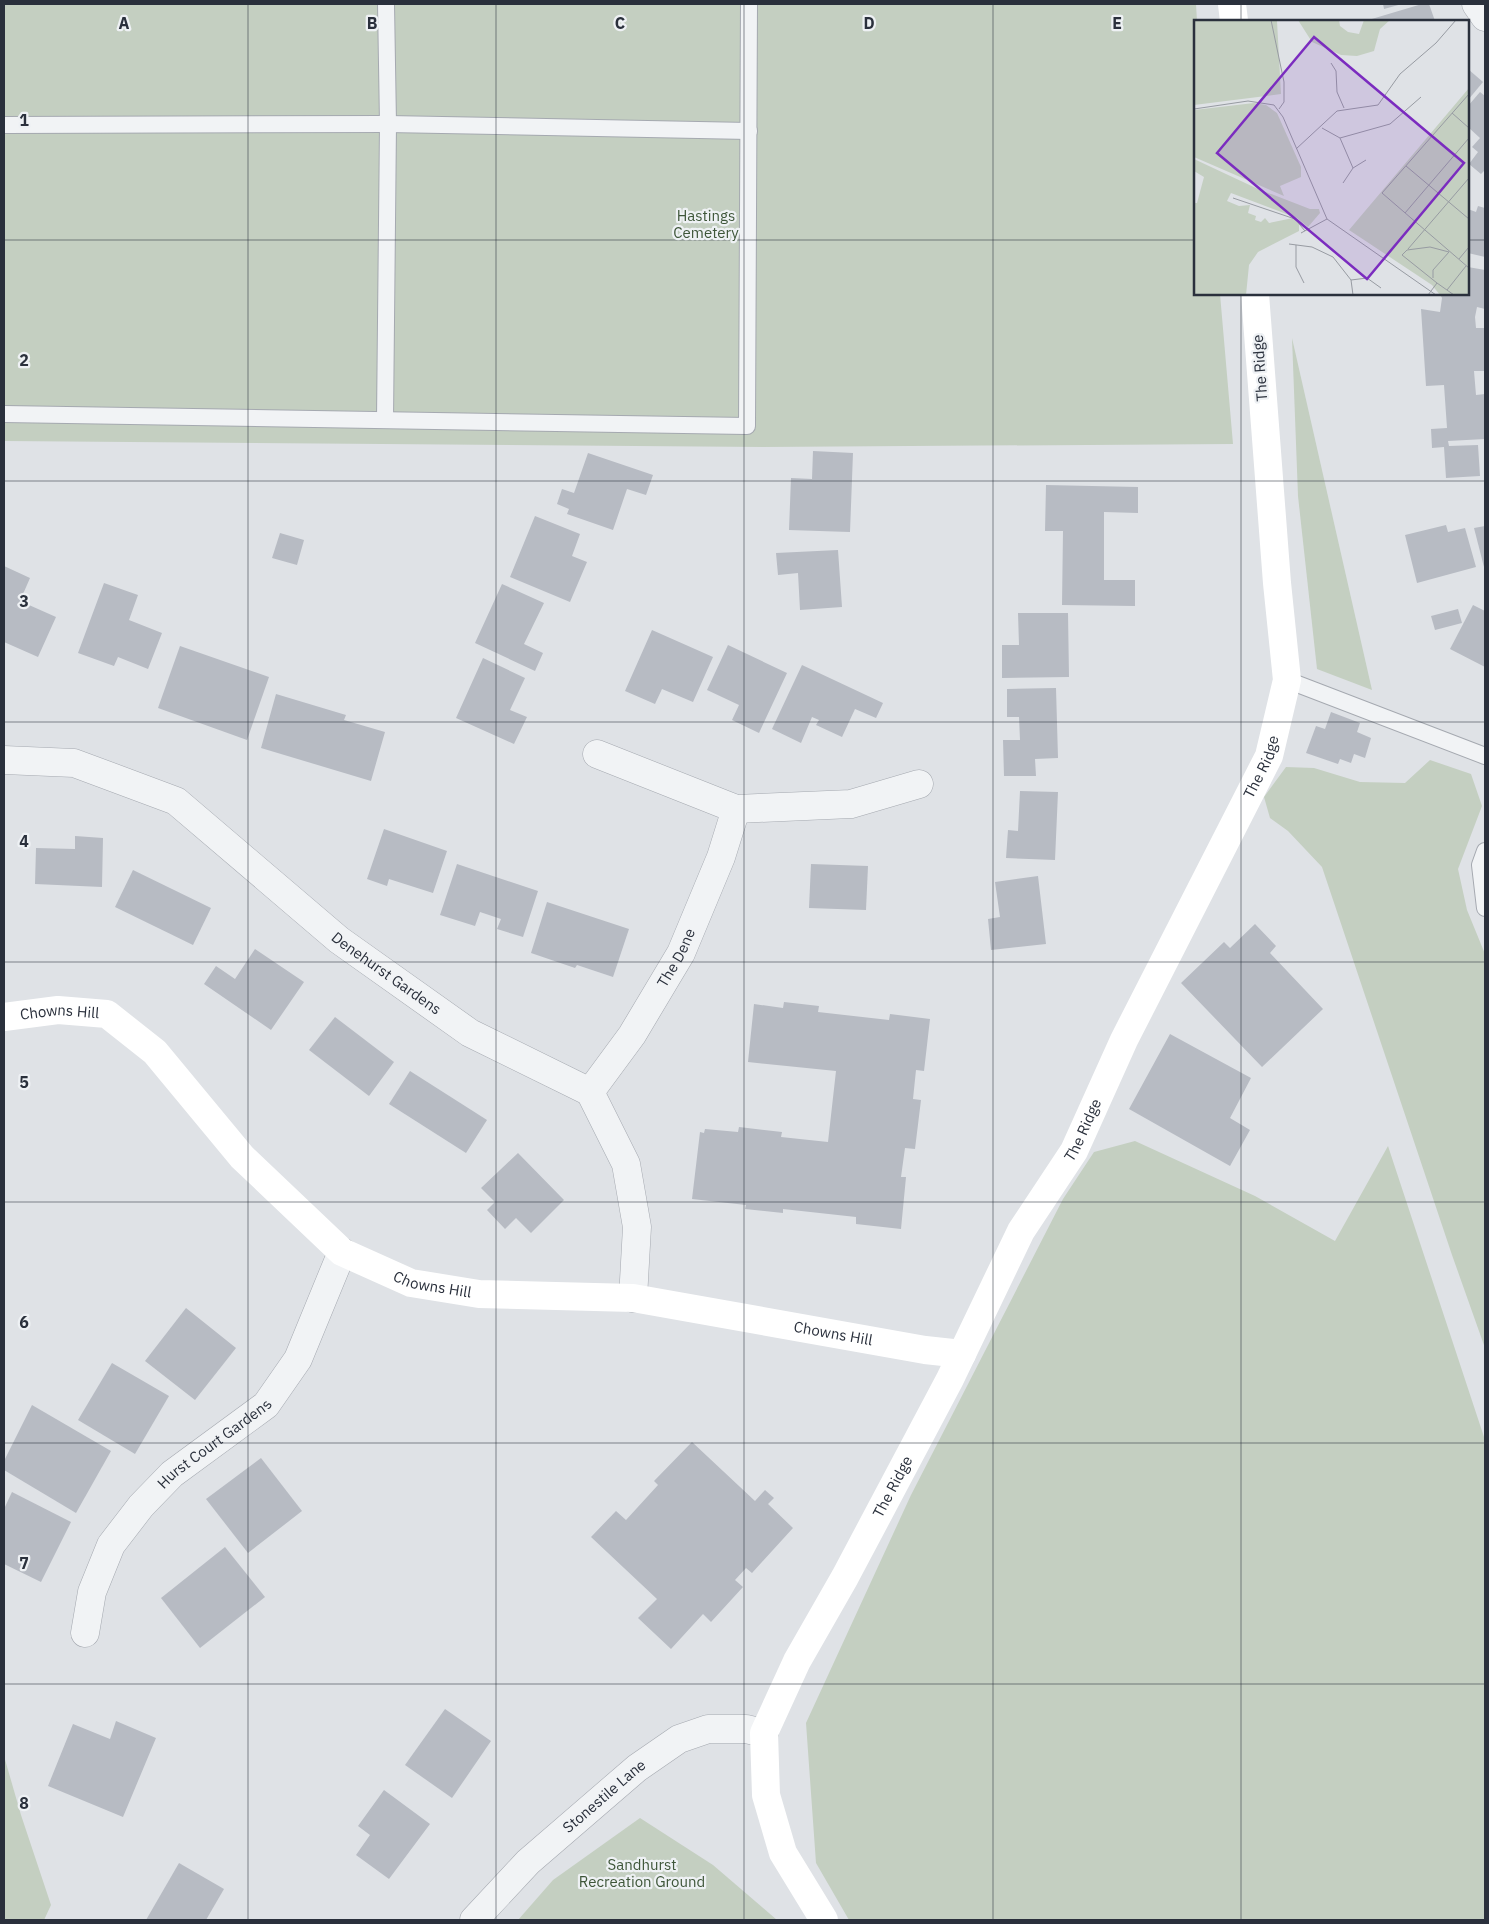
<svg xmlns="http://www.w3.org/2000/svg" width="1489" height="1924" font-family="'IBM Plex Sans',sans-serif">
<rect width="100%" height="100%" fill="#dfe2e6"/>
<!-- green -->
<g fill="#c4cfc1">
<path d="M 4,4 L 1196,4 L 1197,21 L 1195,21 L 1195,294 L 1220,294 L 1233,444 L 763,447 L 4,441 Z"/>
<path d="M 1292,338 L 1372,690 L 1317,669 L 1298,496 Z"/>
<path d="M 1430,760 L 1471,774 L 1482,806 L 1458,869 L 1467,910 L 1485,954 L 1485,1348 L 1452,1255 L 1322,867 L 1288,831 L 1270,818 L 1264,797 L 1286,767 L 1314,768 L 1360,782 L 1405,783 Z"/>
<path d="M 1135,1141 L 1255,1196 L 1335,1241 L 1388,1146 L 1485,1440 L 1485,1920 L 849,1920 L 816,1863 L 806,1723 L 911,1495 L 1063,1199 L 1094,1152 Z"/>
<path d="M 4,1756 L 21,1815 L 51,1905 L 44,1920 L 4,1920 Z"/>
<path d="M 640,1818 L 713,1865 L 777,1920 L 518,1920 L 553,1880 Z"/>
</g>
<!-- building -->
<g fill="#b7bbc3">
<path d="M 1383,4 L 1402,4 L 1384,9 Z"/>
<path d="M 1422,4 L 1429,4 L 1435,21 L 1365,21 Z"/>
<path d="M 1468,69 L 1483,82 L 1468,100 Z"/>
<path d="M 1480,92 L 1485,96 L 1485,170 L 1481,174 L 1469,164 L 1478,152 L 1472,147 L 1480,138 L 1468,127 L 1468,106 Z"/>
<path d="M 1478,206 L 1485,208 L 1485,257 L 1468,253 L 1468,209 L 1476,212 Z"/>
<path d="M 1468,267 L 1485,270 L 1485,309 L 1477,307 L 1475,317 L 1476,328 L 1485,328 L 1485,371 L 1474,371 L 1476,395 L 1485,394 L 1485,439 L 1448,441 L 1449,446 L 1478,445 L 1480,476 L 1446,478 L 1444,447 L 1432,448 L 1431,429 L 1447,428 L 1444,385 L 1426,386 L 1421,309 L 1440,312 L 1442,298 L 1440,294 L 1468,294 Z"/>
<path d="M 813,451 L 853,453 L 850,532 L 789,530 L 791,478 L 812,479 Z"/>
<path d="M 588,453 L 653,475 L 646,495 L 627,489 L 613,530 L 567,514 L 569,509 L 557,504 L 562,489 L 574,493 Z"/>
<path d="M 1046,485 L 1138,487 L 1138,513 L 1104,512 L 1104,580 L 1135,580 L 1135,606 L 1062,605 L 1063,531 L 1045,531 Z"/>
<path d="M 535,516 L 580,534 L 572,556 L 587,562 L 570,602 L 510,577 Z"/>
<path d="M 1446,525 L 1448,532 L 1465,528 L 1476,567 L 1417,583 L 1405,535 Z"/>
<path d="M 1485,526 L 1485,571 L 1474,528 Z"/>
<path d="M 280,533 L 304,540 L 297,565 L 272,558 Z"/>
<path d="M 838,550 L 842,607 L 800,610 L 798,573 L 778,575 L 776,553 Z"/>
<path d="M 4,566 L 30,578 L 20,601 L 56,617 L 38,657 L 4,642 Z"/>
<path d="M 104,583 L 138,595 L 129,620 L 162,633 L 148,669 L 118,657 L 114,666 L 78,653 Z"/>
<path d="M 502,584 L 544,603 L 524,644 L 543,653 L 535,671 L 475,643 Z"/>
<path d="M 1473,605 L 1485,611 L 1485,667 L 1450,649 Z"/>
<path d="M 1458,609 L 1462,623 L 1435,630 L 1431,616 Z"/>
<path d="M 1018,613 L 1068,613 L 1069,677 L 1002,678 L 1002,645 L 1019,645 Z"/>
<path d="M 652,630 L 713,657 L 693,702 L 662,689 L 655,704 L 625,691 Z"/>
<path d="M 728,645 L 787,673 L 759,733 L 732,720 L 739,705 L 707,690 Z"/>
<path d="M 180,646 L 269,677 L 247,740 L 158,708 Z"/>
<path d="M 483,658 L 525,678 L 510,710 L 527,717 L 514,744 L 456,718 Z"/>
<path d="M 802,665 L 883,703 L 876,718 L 855,709 L 842,737 L 816,725 L 819,720 L 812,717 L 801,743 L 772,729 Z"/>
<path d="M 1056,688 L 1058,758 L 1035,759 L 1036,776 L 1004,776 L 1003,740 L 1020,740 L 1019,717 L 1007,717 L 1007,689 Z"/>
<path d="M 276,694 L 346,715 L 344,720 L 385,732 L 371,781 L 261,748 Z"/>
<path d="M 1331,712 L 1360,723 L 1357,732 L 1371,738 L 1365,758 L 1354,754 L 1351,763 L 1340,759 L 1338,764 L 1306,753 L 1316,726 L 1325,729 Z"/>
<path d="M 1020,791 L 1058,792 L 1055,860 L 1006,858 L 1008,830 L 1018,831 Z"/>
<path d="M 384,829 L 447,851 L 433,893 L 389,879 L 387,886 L 367,879 Z"/>
<path d="M 75,836 L 103,838 L 102,887 L 35,884 L 36,848 L 75,849 Z"/>
<path d="M 457,864 L 538,891 L 523,937 L 497,929 L 501,919 L 480,912 L 475,926 L 440,915 Z"/>
<path d="M 811,864 L 868,866 L 866,910 L 809,908 Z"/>
<path d="M 133,870 L 211,908 L 193,945 L 115,907 Z"/>
<path d="M 1038,876 L 1046,944 L 991,950 L 988,919 L 1000,917 L 995,882 Z"/>
<path d="M 547,902 L 629,929 L 613,977 L 577,965 L 575,968 L 531,953 Z"/>
<path d="M 1255,924 L 1276,946 L 1270,953 L 1323,1009 L 1262,1067 L 1181,983 L 1224,942 L 1230,948 Z"/>
<path d="M 255,949 L 304,982 L 271,1030 L 204,984 L 216,966 L 235,979 Z"/>
<path d="M 784,1002 L 819,1006 L 818,1012 L 889,1020 L 890,1014 L 930,1019 L 924,1071 L 916,1070 L 913,1099 L 921,1100 L 915,1149 L 905,1148 L 901,1177 L 906,1177 L 901,1229 L 856,1224 L 856,1217 L 783,1209 L 783,1213 L 745,1209 L 746,1205 L 692,1199 L 700,1132 L 704,1133 L 705,1129 L 738,1132 L 739,1127 L 782,1132 L 781,1137 L 828,1142 L 836,1071 L 748,1062 L 754,1004 L 783,1008 Z"/>
<path d="M 335,1017 L 394,1062 L 369,1096 L 309,1050 Z"/>
<path d="M 1170,1034 L 1251,1078 L 1230,1118 L 1250,1130 L 1230,1166 L 1129,1109 Z"/>
<path d="M 410,1071 L 487,1120 L 466,1153 L 389,1104 Z"/>
<path d="M 518,1153 L 564,1200 L 531,1233 L 516,1218 L 505,1229 L 487,1210 L 495,1202 L 481,1188 Z"/>
<path d="M 186,1308 L 236,1348 L 195,1400 L 145,1361 Z"/>
<path d="M 112,1363 L 169,1396 L 135,1454 L 78,1420 Z"/>
<path d="M 32,1405 L 111,1451 L 76,1513 L 4,1470 L 4,1461 Z"/>
<path d="M 692,1442 L 755,1501 L 765,1490 L 774,1498 L 768,1504 L 793,1528 L 752,1573 L 746,1568 L 735,1580 L 743,1587 L 711,1622 L 703,1614 L 671,1649 L 638,1618 L 657,1599 L 591,1537 L 616,1511 L 626,1520 L 658,1485 L 654,1481 Z"/>
<path d="M 261,1458 L 302,1511 L 248,1553 L 206,1499 Z"/>
<path d="M 12,1492 L 71,1522 L 41,1582 L 4,1564 L 4,1509 Z"/>
<path d="M 225,1547 L 265,1597 L 200,1648 L 161,1598 Z"/>
<path d="M 445,1709 L 491,1741 L 452,1798 L 405,1765 Z"/>
<path d="M 116,1721 L 156,1738 L 123,1817 L 48,1786 L 73,1724 L 110,1739 Z"/>
<path d="M 384,1790 L 430,1824 L 389,1879 L 356,1855 L 370,1835 L 358,1826 Z"/>
<path d="M 179,1863 L 224,1889 L 206,1920 L 146,1920 Z"/>
</g>
<g fill="none" stroke-linecap="round" stroke-linejoin="round">
<!-- lane casing -->
<g stroke="#a5a9b0" stroke-width="18">
<g id="lane">
<path d="M 4,125 L 388,124 L 749,131"/>
<path d="M 4,414 L 747,426 L 749,4"/>
<path d="M 385,420 L 388,124 L 386,4"/>
<path d="M 1287,680 L 1485,756"/>
<path d="M 1485,851 L 1480,865 L 1485,908"/>
</g>
</g>
<!-- street casing -->
<g stroke="#a5a9b0" stroke-width="29">
<g id="street">
<path d="M 1476,4 L 1485,17"/>
<path d="M 597,754 L 736,809 L 851,804 L 919,784"/>
<path id="s1" d="M 4,760 L 74,763 L 176,801 L 339,940 L 470,1033 L 590,1092 L 626,1164 L 637,1227 L 633,1298"/>
<path id="s2" d="M 590,1092 L 632,1035 L 681,953 L 721,857 L 736,809"/>
<path id="s3" d="M 85,1633 L 92,1592 L 111,1545 L 141,1506 L 172,1474 L 266,1405 L 298,1359 L 342,1252"/>
<path id="s4" d="M 474,1920 L 528,1862 L 637,1768 L 679,1739 L 708,1729 L 746,1729 L 764,1733"/>
</g>
</g>
<!-- lane -->
<use href="#lane" stroke="#f1f3f5" stroke-width="16"/>
<!-- street -->
<use href="#street" stroke="#f1f3f5" stroke-width="28"/>
<!-- secondary -->
<g stroke="#fff" stroke-width="28">
<path d="M 1232,4 L 1234,21"/>
<path id="s5" d="M 4,1017 L 58,1010 L 107,1014 L 155,1052 L 242,1157 L 342,1252 L 411,1283 L 479,1294 L 633,1298 L 925,1350 L 962,1354"/>
<path id="s6" d="M 824,1920 L 783,1853 L 766,1795 L 764,1733 L 797,1661 L 845,1577 L 950,1379 L 1021,1231 L 1074,1151 L 1124,1040 L 1269,756 L 1287,680 L 1277,583 L 1255,294"/>
</g>
</g>
<!-- grid -->
<path fill="none" stroke="#2a303c" stroke-width="1" stroke-opacity="0.55" d="M 248,4 L 248,1920M 496,4 L 496,1920M 744,4 L 744,1920M 993,4 L 993,1920M 1241,4 L 1241,21M 4,240 L 1195,240M 1468,240 L 1485,240M 1241,294 L 1241,1920M 4,481 L 1485,481M 4,722 L 1485,722M 4,962 L 1485,962M 4,1202 L 1485,1202M 4,1443 L 1485,1443M 4,1684 L 1485,1684"/>
<g text-anchor="middle" stroke-width="4.5" stroke-linejoin="round" paint-order="stroke">
<!-- park labels -->
<g font-size="15" fill="#3e5639" stroke="#eef1f4">
<text x="706" y="221">Hastings<tspan x="706" dy="17">Cemetery</tspan></text>
<text x="642" y="1870">Sandhurst<tspan x="642" dy="17">Recreation Ground</tspan></text>
</g>
<!-- street labels -->
<g font-size="15" fill="#2a303c" stroke="#eef1f4">
<text transform="translate(1260 368) rotate(-94)" y="5">The Ridge</text>
<text dy="5" stroke="none"><textPath href="#s6" startOffset="1289">The Ridge</textPath></text>
<text dy="5" stroke="none"><textPath href="#s2" startOffset="160">The Dene</textPath></text>
<text dy="5" stroke="none"><textPath href="#s1" startOffset="451">Denehurst Gardens</textPath></text>
<text dy="5" stroke="none"><textPath href="#s5" startOffset="56">Chowns Hill</textPath></text>
<text dy="5" stroke="none"><textPath href="#s6" startOffset="884">The Ridge</textPath></text>
<text dy="5" stroke="none"><textPath href="#s5" startOffset="536">Chowns Hill</textPath></text>
<text dy="5" stroke="none"><textPath href="#s5" startOffset="941">Chowns Hill</textPath></text>
<text dy="5" stroke="none"><textPath href="#s3" startOffset="238">Hurst Court Gardens</textPath></text>
<text dy="5" stroke="none"><textPath href="#s6" startOffset="479">The Ridge</textPath></text>
<text dy="5" stroke="none"><textPath href="#s4" startOffset="180">Stonestile Lane</textPath></text>
</g>
</g>
<!-- overview -->
<g transform="translate(1194 20)">
<rect width="275" height="275" fill="#dfe2e6"/>
<path d="M 0,0 L 83,1 L 87,74 L 0,85 ZM 104,0 L 145,0 L 146,6 L 154,12 L 165,14 L 170,0 L 196,0 L 186,9 L 180,31 L 163,36 L 147,35 L 118,22 ZM 275,68 L 275,275 L 246,275 L 238,265 L 155,210 ZM 60,83 L 72,85 L 83,93 L 107,147 L 107,157 L 86,166 L 90,176 L 0,137 L 0,90 ZM 0,139 L 64,169 L 116,189 L 125,189 L 126,193 L 114,207 L 103,198 L 37,173 L 33,181 L 45,186 L 56,185 L 54,193 L 62,196 L 61,200 L 67,202 L 71,198 L 75,203 L 99,198 L 105,204 L 105,211 L 64,232 L 55,245 L 52,275 L 0,275 L 0,183 L 3,183 L 10,157 L 0,151 Z" fill="#c4cfc1"/>
<path fill="none" stroke="#979ba2" stroke-width="1" d="M 77,0 L 90,62 L 90,82 L 85,89M 137,43 L 142,51 L 143,72 L 150,88M 275,74 L 188,173 L 275,248M 0,89 L 54,81 L 80,85 L 89,97 L 133,199 L 242,275M 258,93 L 275,108M 128,108 L 146,118 L 196,104 L 227,77M 146,118 L 159,148M 102,129 L 143,91 L 184,85 L 206,54 L 242,23 L 262,0M 212,146 L 275,199M 149,163 L 159,148 L 172,140M 39,178 L 101,199 L 111,211M 211,193 L 275,118M 107,213 L 133,199M 95,224 L 118,227 L 139,237 L 157,260 L 159,275M 102,225 L 102,247 L 110,263M 214,229 L 275,158M 265,239 L 275,227M 157,260 L 173,258 L 187,268M 243,263 L 260,275M 253,270 L 272,246M 234,275 L 243,263 L 208,235 L 213,230 L 236,227 L 255,232 L 239,250 L 239,258"/>
<path fill="#7b2cbf" fill-opacity="0.15" stroke="#7b2cbf" stroke-width="2.5" d="M 120,17 L 270,143 L 173,259 L 23,133 Z"/>
<rect width="275" height="275" fill="none" stroke="#2a303c" stroke-width="2.5"/>
</g>
<g font-size="16" text-anchor="middle" font-weight="bold" fill="#2a303c" stroke="#eef1f4" stroke-width="4.5" stroke-linejoin="round" paint-order="stroke">
<text x="124" y="29">A</text>
<text x="372" y="29">B</text>
<text x="620" y="29">C</text>
<text x="869" y="29">D</text>
<text x="1117" y="29">E</text>
<text x="24" y="126">1</text>
<text x="24" y="366">2</text>
<text x="24" y="607">3</text>
<text x="24" y="847">4</text>
<text x="24" y="1088">5</text>
<text x="24" y="1328">6</text>
<text x="24" y="1569">7</text>
<text x="24" y="1809">8</text>
</g>
<!-- border -->
<rect width="1489" height="1924" fill="none" stroke="#2a303c" stroke-width="10"/>
</svg>
